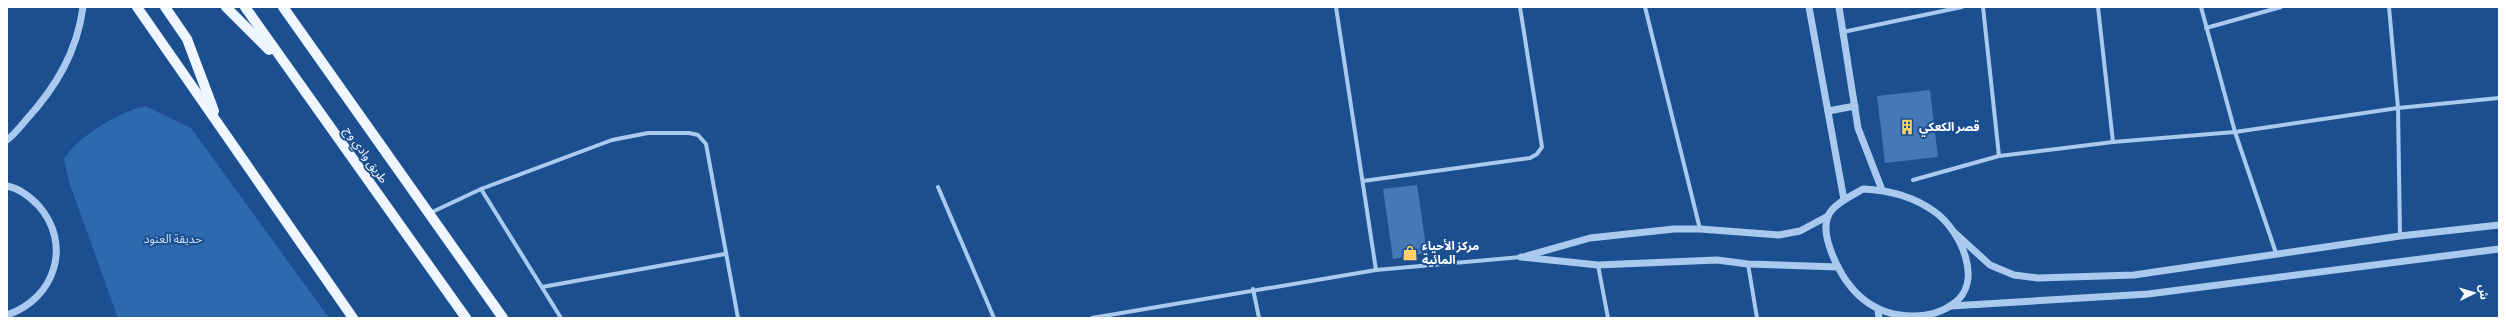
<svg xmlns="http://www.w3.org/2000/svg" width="2506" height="325" font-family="'Alegreya Sans','Noto Sans Arabic',sans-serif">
<rect width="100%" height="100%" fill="#1b4f8f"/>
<!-- green -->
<path fill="#2e69ad" d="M 145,106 L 191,128 L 329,318 L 118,318 L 69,182 L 64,159 C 79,135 118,113 145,106 Z"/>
<!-- building -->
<g fill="#4478b7">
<path d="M 1930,90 L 1938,157 L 1885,163 L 1877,96 Z"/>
<path d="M 1417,185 L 1427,253 L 1393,259 L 1383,189 Z"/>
</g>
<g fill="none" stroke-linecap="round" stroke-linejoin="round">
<!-- minor -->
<g stroke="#a9c9ee" stroke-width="4">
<path d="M 1336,7 L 1376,270"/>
<path d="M 1645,7 L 1700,229"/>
<path d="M 1983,7 L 1999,156"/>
<path d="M 2098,7 L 2113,142"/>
<path d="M 2201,7 L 2235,132 L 2276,253"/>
<path d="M 2389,7 L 2398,108 L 2400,236"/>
<path d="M 2206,28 L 2281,7"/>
<path d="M 1843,32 L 1962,7"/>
<path d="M 1913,180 L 1999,156 L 2113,142 L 2235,132 L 2398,108 L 2499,98"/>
<path d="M 1363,181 L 1530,158 L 1537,154 L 1542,147 L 1520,7"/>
<path d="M 938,187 L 994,318"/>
<path d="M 481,189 L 561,318"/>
<path d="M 430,213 L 481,189 L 612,140 L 648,133 L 689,133 L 698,135 L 706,144 L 738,318"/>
<path d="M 1748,264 L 1757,318"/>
<path d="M 1598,265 L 1608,318"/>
<path d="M 542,287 L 725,254"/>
<path d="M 1253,289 L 1259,318"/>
<path d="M 1092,318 L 1376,270 L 1521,257"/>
</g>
<!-- tertiary -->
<g stroke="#a9c9ee" stroke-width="7">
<path d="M 1809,7 L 1844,200"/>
<path d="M 1839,7 L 1858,128 L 1882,190"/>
<path d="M 1828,111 L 1855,106"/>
<path d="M 7,140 C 14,135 20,127 26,120 C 56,87 77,52 83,7"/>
<path d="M 7,186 C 19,188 30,197 38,205 C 73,244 55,299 7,315"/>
<path d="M 1863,189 C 1889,190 1913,196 1935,212 C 1960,230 1985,282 1953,304 C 1941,313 1928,316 1913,316 C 1872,316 1847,291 1832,254 C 1828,243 1823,229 1828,216 C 1833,204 1853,195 1863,189 Z"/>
<path d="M 1955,233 L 1990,265 L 2014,275 L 2038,278 L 2134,275 L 2400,236 L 2499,225"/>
<path d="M 1526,256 L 1590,238 L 1674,229 L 1700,229 L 1779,235 L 1800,231 L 1828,216"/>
<path d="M 1521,257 L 1598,265 L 1717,260 L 1748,264 L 1838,267"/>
<path d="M 1951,306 L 2148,294 L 2499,249"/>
<path d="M 1878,310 L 1879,318"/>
</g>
<!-- primary -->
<g stroke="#f0f6ff" stroke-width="10">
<path d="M 137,7 L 353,318"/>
<path d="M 165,7 L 187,39 L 214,111"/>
<path d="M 226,7 L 269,50"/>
<path d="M 245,7 L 466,318"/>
<path d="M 283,7 L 503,318"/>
</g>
</g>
<!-- icons -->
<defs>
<g id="building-bare" transform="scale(1.2)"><path d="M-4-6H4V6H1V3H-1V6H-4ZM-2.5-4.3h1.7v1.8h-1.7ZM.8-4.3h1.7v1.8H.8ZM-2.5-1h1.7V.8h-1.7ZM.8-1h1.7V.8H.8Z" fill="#ffd166" stroke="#1b4f8f" stroke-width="2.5" paint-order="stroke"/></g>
<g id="shop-bare" transform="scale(1.2)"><path d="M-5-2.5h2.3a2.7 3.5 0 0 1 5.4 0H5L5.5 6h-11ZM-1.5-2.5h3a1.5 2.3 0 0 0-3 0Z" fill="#ffd166" stroke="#1b4f8f" stroke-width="2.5" paint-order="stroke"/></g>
</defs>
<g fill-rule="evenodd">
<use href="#building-bare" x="1907" y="127"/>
<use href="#shop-bare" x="1410" y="253"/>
</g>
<g text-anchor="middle" stroke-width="4" stroke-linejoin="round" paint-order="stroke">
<!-- poi labels -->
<g font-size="12" font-weight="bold" fill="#fff" stroke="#1b4f8f" text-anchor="start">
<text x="1919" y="131">قصر الكعكي</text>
<text x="1422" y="250">مركز الأحياء<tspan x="1422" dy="14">المائية</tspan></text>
</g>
<!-- street labels -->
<g font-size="12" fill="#fff" stroke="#1b4f8f">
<text transform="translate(366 155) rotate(55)" y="4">طريق وادي وج</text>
</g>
<!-- park labels -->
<g font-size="12" fill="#cfe3fa" stroke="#1b4f8f">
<text x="173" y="243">حديقة العنود</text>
</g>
</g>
<!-- border -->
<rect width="2506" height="325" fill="none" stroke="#ffffff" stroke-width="16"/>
<!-- north arrow -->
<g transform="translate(2474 293) rotate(85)" stroke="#1b4f8f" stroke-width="3" paint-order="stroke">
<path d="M0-3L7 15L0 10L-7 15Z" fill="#ffffff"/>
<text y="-6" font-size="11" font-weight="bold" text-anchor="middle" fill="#ffffff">ش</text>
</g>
</svg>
